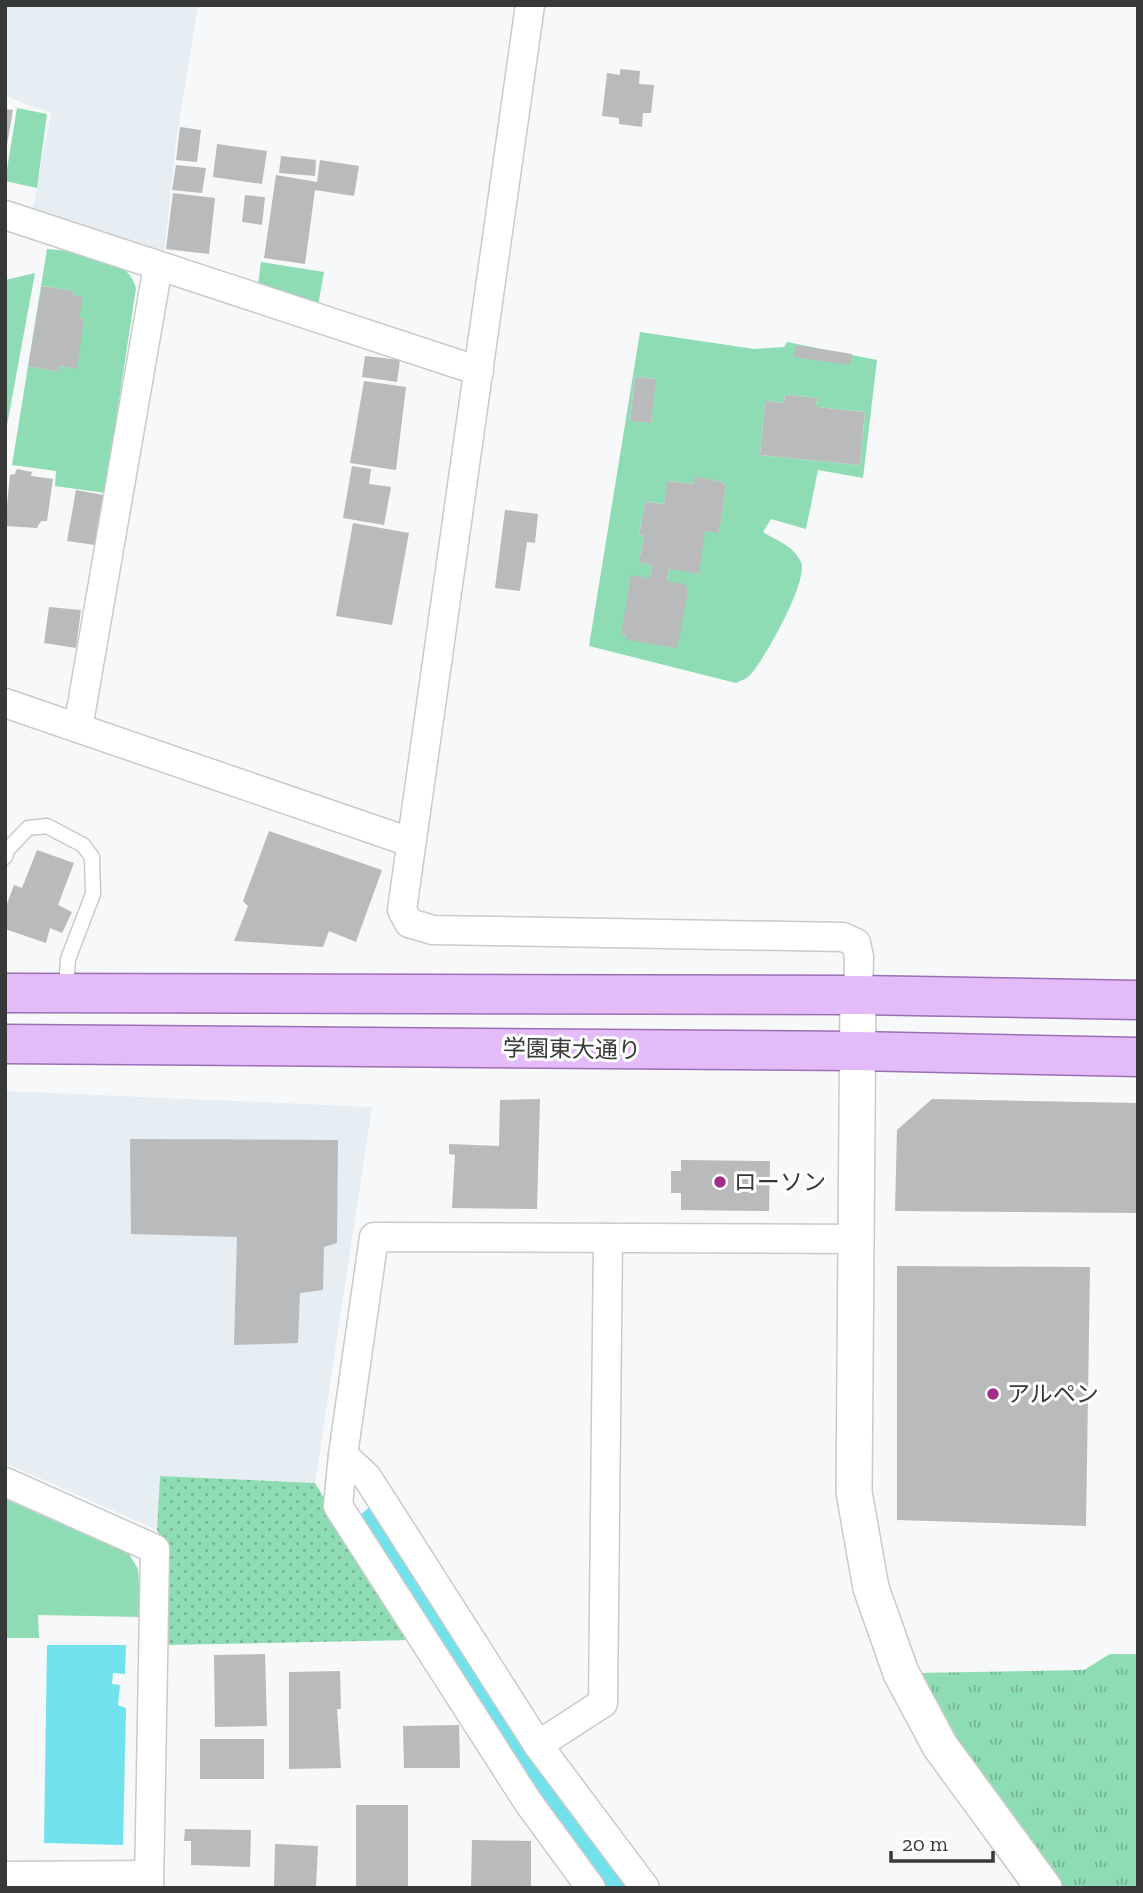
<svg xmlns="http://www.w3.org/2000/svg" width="1143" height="1893" font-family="'Zilla Slab','Noto Sans JP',serif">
<defs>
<pattern id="grass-dots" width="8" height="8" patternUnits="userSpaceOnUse" patternTransform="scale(1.75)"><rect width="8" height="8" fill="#8edcb4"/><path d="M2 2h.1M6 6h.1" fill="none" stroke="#75b393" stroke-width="1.8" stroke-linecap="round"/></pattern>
<pattern id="park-tufts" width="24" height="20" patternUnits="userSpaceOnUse" patternTransform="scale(1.75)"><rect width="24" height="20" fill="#8edcb4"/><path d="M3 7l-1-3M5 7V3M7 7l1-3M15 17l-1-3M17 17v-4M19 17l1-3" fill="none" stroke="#75b393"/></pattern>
</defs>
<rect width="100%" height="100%" fill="#f7f8f9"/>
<!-- built -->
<g fill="#e6eef4">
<path d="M 5,5 L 198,5 L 177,135 L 164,254 L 32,214 L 51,113 L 5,96 Z"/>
<path d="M 5,1091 L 372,1107 L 315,1483 L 160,1476 L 157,1530 L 5,1463 Z"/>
</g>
<!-- grass -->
<path fill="url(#grass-dots)" d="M 160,1476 L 315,1483 L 410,1640 L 164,1645 L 167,1549 L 157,1530 Z"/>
<!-- park -->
<path fill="url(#park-tufts)" d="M 1110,1654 L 1138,1654 L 1138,1888 L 1062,1888 L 952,1738 L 912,1673 L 1084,1670 Z"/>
<!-- garden -->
<g fill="#8edcb4" fill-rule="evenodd">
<path d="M 17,108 L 47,114 L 37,188 L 5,181 Z"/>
<path d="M 47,249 C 78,252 126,253 136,288 L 105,493 L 55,486 L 56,471 L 12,465 ZM 43,286 L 73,291 L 79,318 L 84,319 L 80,342 L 75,342 L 71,368 L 60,366 L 58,372 L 28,366 Z"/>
<path d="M 261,262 L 324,272 L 318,306 L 258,285 Z"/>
<path d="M 35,273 L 7,425 L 5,425 L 5,280 Z"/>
<path d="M 640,332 L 754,349 L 784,347 L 787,342 L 877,360 L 863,478 L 818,470 L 806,529 L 771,519 L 763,532 C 777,541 793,545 801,562 C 809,580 765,659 750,675 C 747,679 741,680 736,683 L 589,646 ZM 635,377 L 655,379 L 651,423 L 630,420 ZM 785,395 L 817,398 L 816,407 L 865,412 L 860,465 L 760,455 L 765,401 L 784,403 ZM 696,477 L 722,482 L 726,486 L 719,532 L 705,531 L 669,569 L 667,581 L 627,636 L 621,634 L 650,578 L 652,565 L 639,562 L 644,536 L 639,535 L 645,502 L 664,504 L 668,481 L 694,484 Z"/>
<path d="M 5,1499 L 129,1554 L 138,1569 L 141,1617 L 38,1615 L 39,1638 L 5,1638 Z"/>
</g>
<!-- water -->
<g fill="#71e2eb">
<path d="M 371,1506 L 629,1888 L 606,1888 L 518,1765 L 360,1515 Z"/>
<path d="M 47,1645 L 126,1645 L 125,1674 L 113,1673 L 112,1684 L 120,1685 L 118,1705 L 126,1708 L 123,1845 L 44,1843 Z"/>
</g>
<!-- building -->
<g fill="#b9babb">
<path d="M 620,69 L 640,71 L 639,84 L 654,85 L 651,113 L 643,113 L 642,127 L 619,124 L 619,118 L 602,116 L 607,73 L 620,75 Z"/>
<path d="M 5,109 L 13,110 L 7,145 L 5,144 Z"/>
<path d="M 180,127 L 201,130 L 197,162 L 176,160 Z"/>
<path d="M 217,144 L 267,151 L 262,184 L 213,177 Z"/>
<path d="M 281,156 L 316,160 L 315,176 L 279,173 Z"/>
<path d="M 320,160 L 359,166 L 354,196 L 315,190 L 305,264 L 264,258 L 276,175 L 317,182 Z"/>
<path d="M 176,165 L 206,168 L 202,193 L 172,190 Z"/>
<path d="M 173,193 L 215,198 L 209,254 L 166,249 Z"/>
<path d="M 245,195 L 265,197 L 262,225 L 242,222 Z"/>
<path d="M 42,286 L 74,291 L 73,295 L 83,297 L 79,318 L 84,319 L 77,369 L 60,366 L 58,372 L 28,366 Z"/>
<path d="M 796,345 L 852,354 L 850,365 L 794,357 Z"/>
<path d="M 365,356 L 400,360 L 397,382 L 362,377 Z"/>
<path d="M 635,377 L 656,379 L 651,423 L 630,421 Z"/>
<path d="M 364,381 L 406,387 L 396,470 L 350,463 Z"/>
<path d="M 785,395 L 817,398 L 816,407 L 865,412 L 860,465 L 760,455 L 765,401 L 784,403 Z"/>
<path d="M 352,466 L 371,469 L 369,484 L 391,487 L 384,525 L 343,518 Z"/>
<path d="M 17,469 L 32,472 L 31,476 L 53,479 L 47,521 L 41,521 L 37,528 L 5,526 L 10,475 L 15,474 Z"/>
<path d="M 695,476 L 722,482 L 726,486 L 719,533 L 705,531 L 699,574 L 669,569 L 667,581 L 685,584 L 688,592 L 677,648 L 626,640 L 627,636 L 621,634 L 631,575 L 650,578 L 652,565 L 639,562 L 644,536 L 639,535 L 645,502 L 664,504 L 667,481 L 694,484 Z"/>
<path d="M 76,490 L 103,495 L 95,545 L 67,541 Z"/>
<path d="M 505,510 L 538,514 L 535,543 L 527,542 L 520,591 L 495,588 Z"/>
<path d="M 353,523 L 409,533 L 392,625 L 336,616 Z"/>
<path d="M 49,607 L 81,610 L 76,648 L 44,643 Z"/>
<path d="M 269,831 L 382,870 L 356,942 L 329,931 L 323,947 L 234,941 L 248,906 L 243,901 Z"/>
<path d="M 37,850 L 74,863 L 58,905 L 72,912 L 62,933 L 50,928 L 46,943 L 5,929 L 5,909 L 14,885 L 22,888 Z"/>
<path d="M 540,1099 L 537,1209 L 452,1208 L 455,1155 L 449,1154 L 449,1144 L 499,1146 L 500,1100 Z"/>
<path d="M 932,1099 L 1138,1103 L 1138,1213 L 895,1211 L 897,1130 Z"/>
<path d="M 130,1139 L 338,1140 L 337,1243 L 324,1247 L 323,1290 L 300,1293 L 298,1343 L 234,1345 L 237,1237 L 131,1234 Z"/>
<path d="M 681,1160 L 770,1161 L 769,1211 L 681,1210 L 681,1193 L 671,1193 L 671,1171 L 681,1171 Z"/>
<path d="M 897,1266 L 1090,1267 L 1086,1526 L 897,1520 Z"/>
<path d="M 265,1654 L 267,1726 L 215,1727 L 214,1655 Z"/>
<path d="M 340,1671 L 341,1709 L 337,1709 L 341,1768 L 289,1769 L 289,1672 Z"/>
<path d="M 459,1725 L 460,1768 L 404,1768 L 403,1726 Z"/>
<rect x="200" y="1739" width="64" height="40"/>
<rect x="356" y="1805" width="52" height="83"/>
<path d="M 185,1829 L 251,1830 L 250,1867 L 191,1865 L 191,1841 L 184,1841 Z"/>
<path d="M 472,1840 L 531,1841 L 531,1888 L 471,1888 Z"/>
<path d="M 275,1844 L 318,1846 L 316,1888 L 274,1888 Z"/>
</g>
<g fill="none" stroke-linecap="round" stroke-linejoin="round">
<!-- service casing -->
<g stroke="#c9caca" stroke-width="17">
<path id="service" d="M 5,857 L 7,850 L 28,828 L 47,826 L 83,845 L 92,857 L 93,894 L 68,959 L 66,991"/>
</g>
<!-- minor casing -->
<g stroke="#c9caca" stroke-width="31">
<g id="minor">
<path d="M 530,5 L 402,910 L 409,923 L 433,930 L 843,937 L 856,943 L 859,957 L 858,995"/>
<path d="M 5,215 L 479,371"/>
<path d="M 5,703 L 410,842"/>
<path d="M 78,728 L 158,266"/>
<path d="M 343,1455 L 367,1477 L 538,1745 L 645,1888"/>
<path d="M 5,1482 L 155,1549 L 149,1888"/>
<path d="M 538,1745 L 603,1703 L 608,1238"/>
<path d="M 5,1876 L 149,1875"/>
<path d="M 591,1888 L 528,1802 L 338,1506 L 343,1455 L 374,1237 L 857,1239"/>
</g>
</g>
<!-- tertiary casing -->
<g stroke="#c9caca" stroke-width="38">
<path id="tertiary" d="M 858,995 L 854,1492 L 871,1588 L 901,1673 L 940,1746 L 1044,1888"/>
</g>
<!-- primary casing -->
<g stroke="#9a6fb3" stroke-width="41">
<g id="primary">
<path d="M 5,993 L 858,995 L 1138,1000"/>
<path d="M 5,1044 L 856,1051 L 1138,1057"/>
</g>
</g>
<!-- service -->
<use href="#service" stroke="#fff" stroke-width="14"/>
<!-- minor -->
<use href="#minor" stroke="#fff" stroke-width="28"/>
<!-- tertiary -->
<use href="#tertiary" stroke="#fff" stroke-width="35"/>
<!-- primary -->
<use href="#primary" stroke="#e3bbf9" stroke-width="38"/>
</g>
<!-- markers -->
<g fill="#a22d86" stroke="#fff" stroke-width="2.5">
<circle cx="720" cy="1182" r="7"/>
<circle cx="993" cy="1394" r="7"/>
</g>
<g text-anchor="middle" stroke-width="6" stroke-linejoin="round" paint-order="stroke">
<!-- street labels -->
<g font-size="23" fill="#373838" stroke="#fff">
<text transform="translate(572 1049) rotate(1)" y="8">学園東大通り</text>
</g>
<!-- poi labels -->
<g font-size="23" fill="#373838" stroke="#fff" text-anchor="start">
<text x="734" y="1190">ローソン</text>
<text x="1007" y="1402">アルペン</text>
</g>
</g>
<!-- border -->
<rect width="1143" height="1893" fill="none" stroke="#373838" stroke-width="14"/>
<!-- scale -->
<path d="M891 1851v10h102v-10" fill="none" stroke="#373838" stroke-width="3.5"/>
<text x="902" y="1851" font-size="21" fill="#373838" stroke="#ffffff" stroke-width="5" paint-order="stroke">20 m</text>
</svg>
